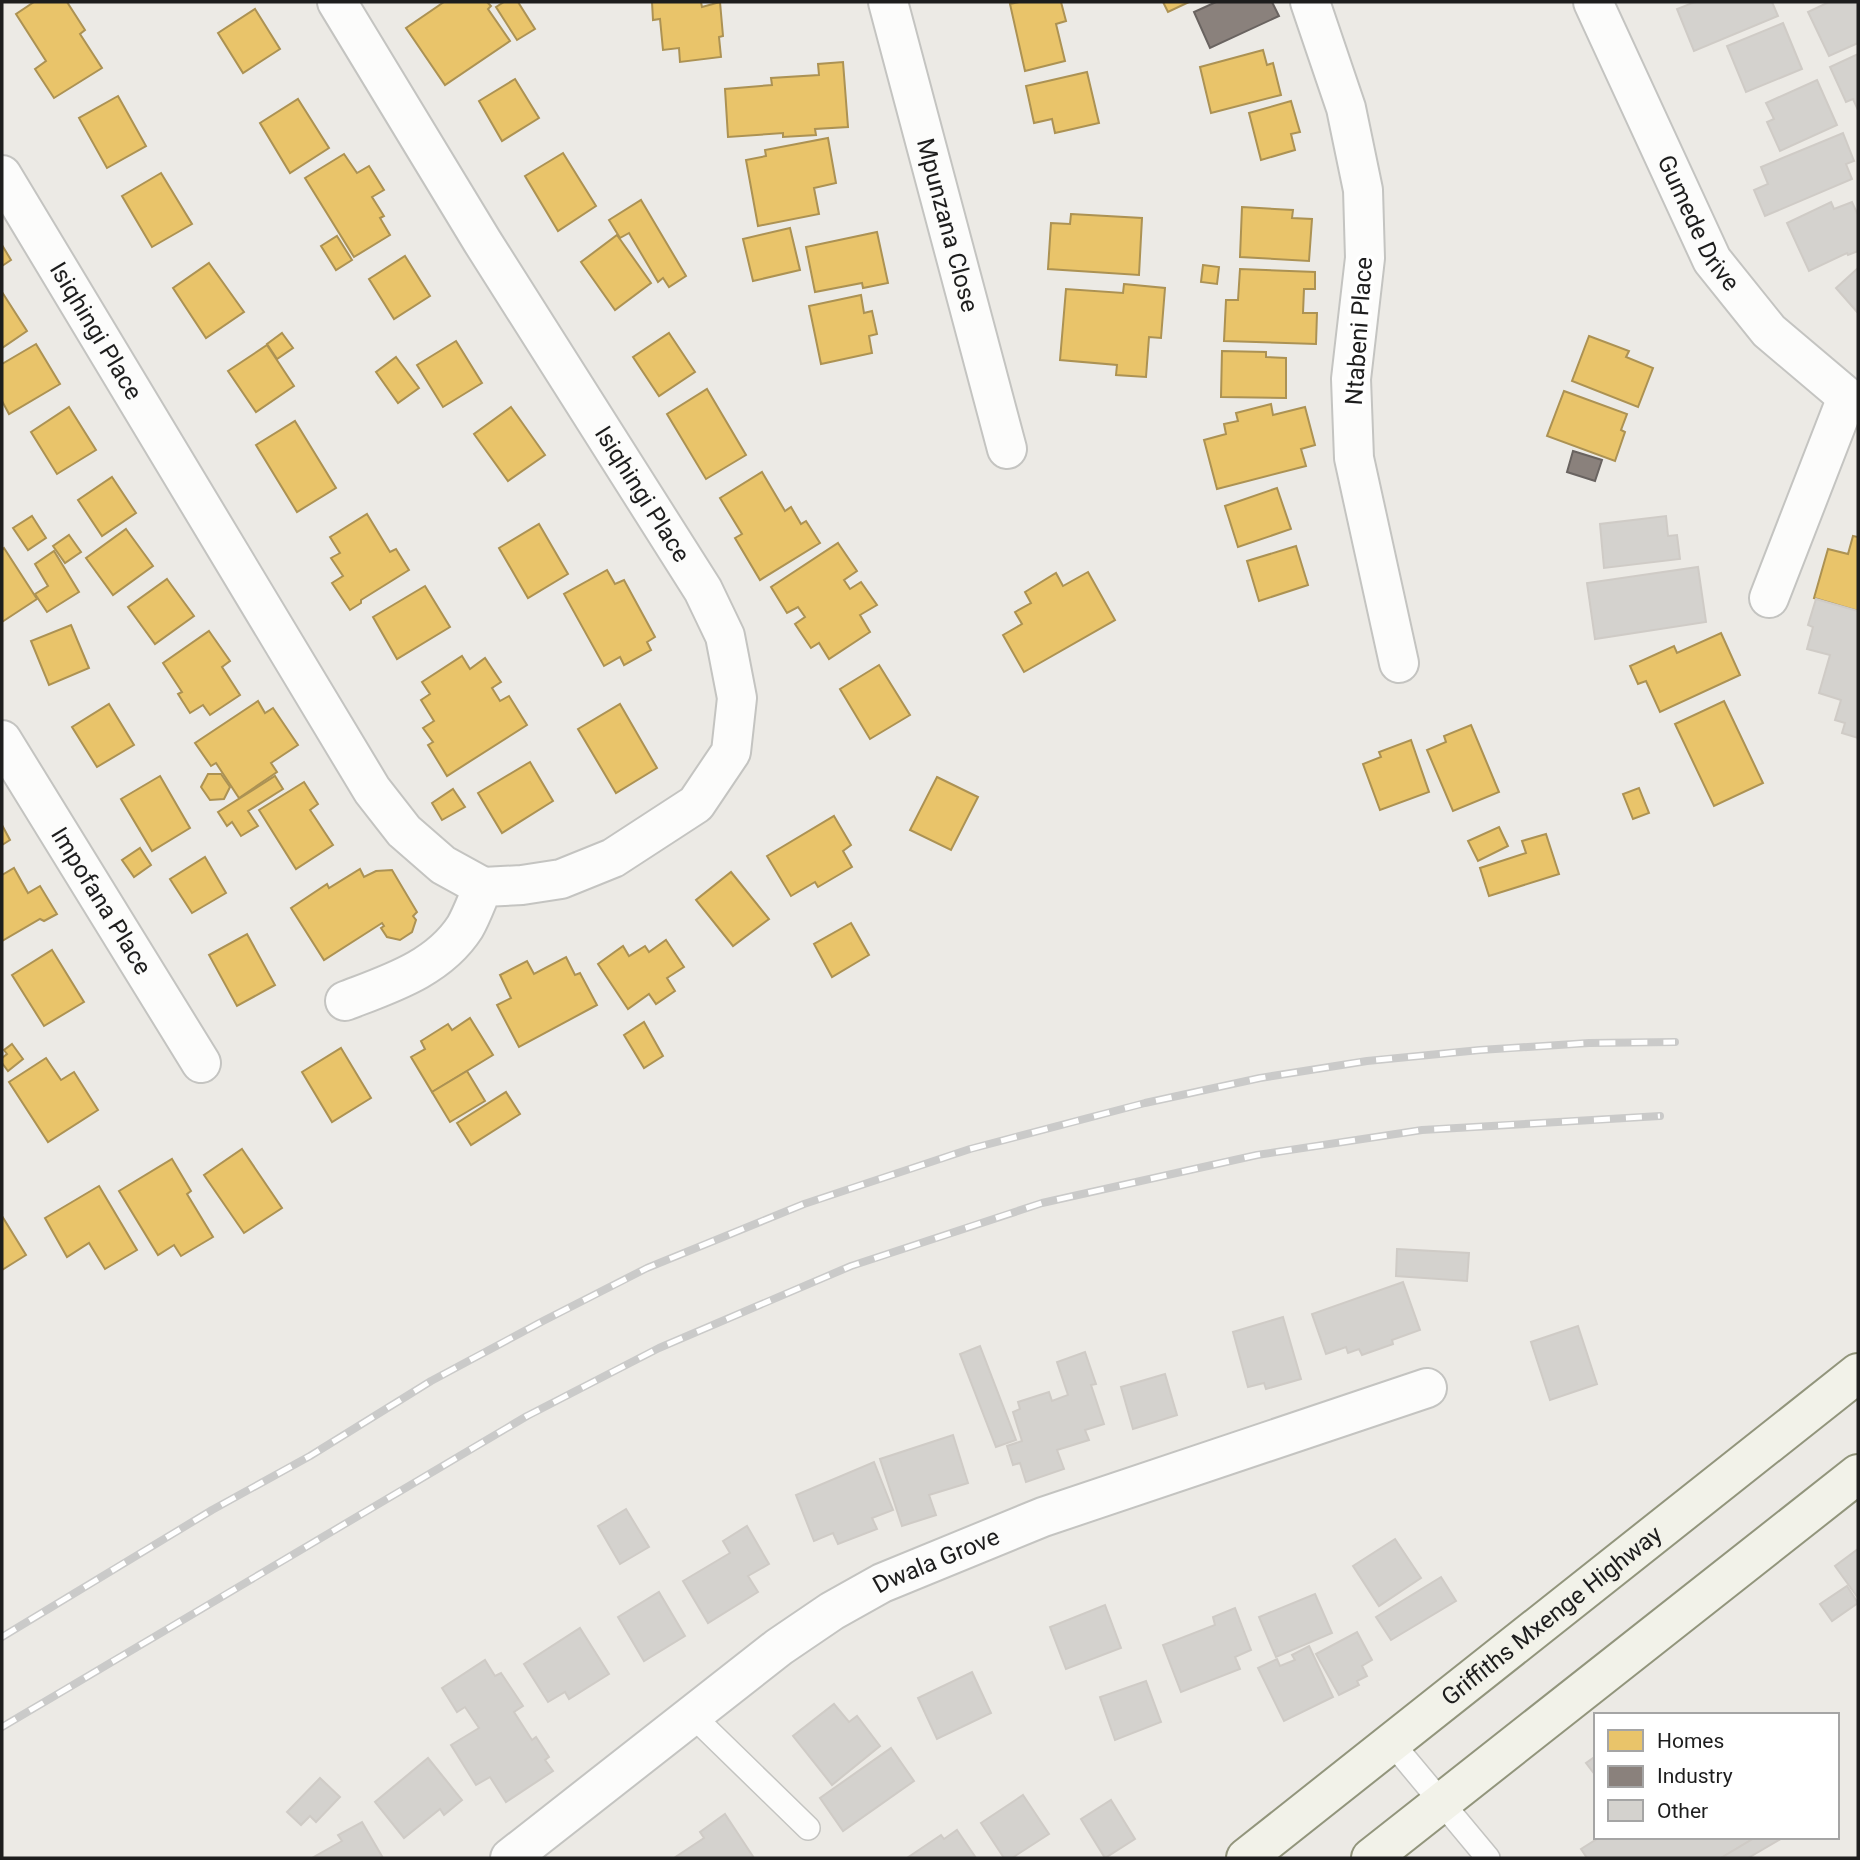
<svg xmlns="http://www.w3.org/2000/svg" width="1860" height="1860" font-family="Roboto,sans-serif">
<rect width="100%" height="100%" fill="#eceae5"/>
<!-- homes -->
<g fill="#e9c46a" stroke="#ac9253" stroke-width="2">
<path d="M 34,2 L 67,2 L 85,30 L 80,34 L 102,68 L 54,98 L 35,69 L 46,61 L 16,14 Z"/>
<path d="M 444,2 L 487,2 L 491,6 L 488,9 L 510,41 L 445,85 L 406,28 Z"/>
<path d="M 504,2 L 518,2 L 535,29 L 517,40 L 496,7 Z"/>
<path d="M 652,2 L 701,2 L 702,7 L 720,2 L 723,36 L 719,37 L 721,57 L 680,62 L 679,48 L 663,50 L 660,19 L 653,20 Z"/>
<path d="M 1019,2 L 1061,2 L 1066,21 L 1056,24 L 1065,61 L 1025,71 L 1010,4 Z"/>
<path d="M 1163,2 L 1189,2 L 1168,12 Z"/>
<path d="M 255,9 L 280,49 L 243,73 L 218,33 Z"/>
<path d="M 1263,50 L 1267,65 L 1273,63 L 1281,95 L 1211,113 L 1200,67 Z"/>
<path d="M 843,62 L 848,127 L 815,129 L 816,135 L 783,137 L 783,133 L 728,137 L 725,89 L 772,85 L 771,78 L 819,75 L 818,64 Z"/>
<path d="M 1087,72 L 1099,123 L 1055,133 L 1052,119 L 1034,123 L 1026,86 Z"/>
<path d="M 515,79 L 539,118 L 502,141 L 479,101 Z"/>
<path d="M 118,96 L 146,146 L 107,168 L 79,118 Z"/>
<path d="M 298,99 L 329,148 L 290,173 L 260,123 Z"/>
<path d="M 1291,101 L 1300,132 L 1291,134 L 1295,150 L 1261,160 L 1249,113 Z"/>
<path d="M 828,138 L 836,183 L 814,188 L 819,214 L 758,226 L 746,160 L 766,156 L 765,150 Z"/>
<path d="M 563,153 L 596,206 L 558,231 L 525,176 Z"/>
<path d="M 344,154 L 357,173 L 369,166 L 384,190 L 372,197 L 384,216 L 380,218 L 390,235 L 354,257 L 305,178 Z"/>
<path d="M 161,173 L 192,224 L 152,247 L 122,196 Z"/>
<path d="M 641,200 L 686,276 L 669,287 L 663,278 L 658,282 L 629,233 L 620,238 L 609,220 Z"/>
<path d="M 1242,207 L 1293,210 L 1292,218 L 1312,219 L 1309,261 L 1240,257 Z"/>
<path d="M 1071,214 L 1142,218 L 1139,275 L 1048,269 L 1051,223 L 1070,224 Z"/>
<path d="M 790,228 L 800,270 L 753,281 L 743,239 Z"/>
<path d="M 877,232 L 888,283 L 863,288 L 862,283 L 815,292 L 806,247 Z"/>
<path d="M 617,235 L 651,283 L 615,310 L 581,262 Z"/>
<path d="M 337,236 L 352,260 L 336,270 L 321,246 Z"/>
<path d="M 2,245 L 11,260 L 2,266 Z"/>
<path d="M 405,256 L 430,296 L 394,319 L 369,279 Z"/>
<path d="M 209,263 L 244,312 L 206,338 L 173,288 Z"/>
<path d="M 1203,265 L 1219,267 L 1217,284 L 1201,282 Z"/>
<path d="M 1240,269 L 1315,272 L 1315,289 L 1304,289 L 1303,313 L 1317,313 L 1316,344 L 1224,341 L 1226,300 L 1238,300 Z"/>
<path d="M 1124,284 L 1165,288 L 1161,338 L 1149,337 L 1146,377 L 1116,375 L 1117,365 L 1060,360 L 1066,289 L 1123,293 Z"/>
<path d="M 2,292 L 27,331 L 2,348 Z"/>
<path d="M 861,295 L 864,313 L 872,311 L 877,334 L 869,336 L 872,353 L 821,364 L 809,306 Z"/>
<path d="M 282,333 L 293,348 L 277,359 L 267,344 Z"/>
<path d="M 669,333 L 695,372 L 659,396 L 633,357 Z"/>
<path d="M 1589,336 L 1629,351 L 1626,357 L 1653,368 L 1638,407 L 1572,381 Z"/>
<path d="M 456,341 L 482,383 L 443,407 L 417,365 Z"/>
<path d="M 36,344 L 60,384 L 9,414 L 2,401 L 2,364 Z"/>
<path d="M 267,345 L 294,386 L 256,412 L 228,371 Z"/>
<path d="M 1222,351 L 1266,352 L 1266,357 L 1286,358 L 1286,398 L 1221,397 Z"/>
<path d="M 396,357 L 419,388 L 398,403 L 376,372 Z"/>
<path d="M 707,389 L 746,455 L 706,479 L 667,414 Z"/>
<path d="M 1564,391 L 1627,414 L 1621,430 L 1625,432 L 1615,461 L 1547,436 Z"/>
<path d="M 1271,404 L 1273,415 L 1305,407 L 1315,445 L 1301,449 L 1306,466 L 1217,489 L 1204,440 L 1226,434 L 1224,424 L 1238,421 L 1236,413 Z"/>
<path d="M 69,407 L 96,450 L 57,474 L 31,432 Z"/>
<path d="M 511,407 L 545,455 L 508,481 L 474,434 Z"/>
<path d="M 295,421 L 336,488 L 297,512 L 256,445 Z"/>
<path d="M 762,472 L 785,511 L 791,507 L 801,524 L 806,521 L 820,543 L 760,580 L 735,538 L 742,534 L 720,498 Z"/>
<path d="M 112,477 L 136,513 L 102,536 L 78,500 Z"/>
<path d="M 1277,488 L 1291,529 L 1238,547 L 1225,506 Z"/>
<path d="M 367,514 L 390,552 L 396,549 L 409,570 L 361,600 L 361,603 L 350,610 L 332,583 L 343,576 L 331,558 L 340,553 L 330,537 Z"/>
<path d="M 32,516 L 46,538 L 28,550 L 13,528 Z"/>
<path d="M 539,524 L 568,574 L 528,598 L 499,548 Z"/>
<path d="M 126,529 L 153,566 L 113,595 L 86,558 Z"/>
<path d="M 69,535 L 81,552 L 65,563 L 53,546 Z"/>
<path d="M 1853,536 L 1858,537 L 1858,611 L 1814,598 L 1828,549 L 1848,554 Z"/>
<path d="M 838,543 L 857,571 L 844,580 L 850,589 L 861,582 L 877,605 L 860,615 L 870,632 L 829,659 L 819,643 L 811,648 L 795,624 L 805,617 L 798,607 L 787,613 L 771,587 Z"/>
<path d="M 1296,546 L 1308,585 L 1259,601 L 1247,561 Z"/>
<path d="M 4,548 L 37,599 L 2,622 L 2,550 Z"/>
<path d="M 54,551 L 79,592 L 47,612 L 35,594 L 48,586 L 35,564 Z"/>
<path d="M 607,570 L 615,584 L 624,580 L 655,637 L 647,642 L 651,650 L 624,665 L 620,657 L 604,666 L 564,594 Z"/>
<path d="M 1088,572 L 1115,620 L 1024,672 L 1003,635 L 1022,624 L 1015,612 L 1031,603 L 1025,592 L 1056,573 L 1063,586 Z"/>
<path d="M 167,579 L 194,616 L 155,644 L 128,607 Z"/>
<path d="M 425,586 L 450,627 L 397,659 L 373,617 Z"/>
<path d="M 71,625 L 89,668 L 49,685 L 31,641 Z"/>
<path d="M 209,631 L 230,661 L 222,667 L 240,695 L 210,715 L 203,705 L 190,713 L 178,694 L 182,692 L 163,663 Z"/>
<path d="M 1721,633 L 1740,675 L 1660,712 L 1646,681 L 1638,684 L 1630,666 L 1674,646 L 1677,653 Z"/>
<path d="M 462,656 L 470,669 L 485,658 L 501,682 L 492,688 L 500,701 L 509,696 L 527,725 L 447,776 L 428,745 L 433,742 L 423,728 L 434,721 L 421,700 L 430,694 L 422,682 Z"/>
<path d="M 879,665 L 910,715 L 870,739 L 840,689 Z"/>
<path d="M 258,701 L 265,713 L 273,708 L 298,745 L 271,763 L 277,772 L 239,798 L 216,763 L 211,766 L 195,743 Z"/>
<path d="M 1724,701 L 1763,783 L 1714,806 L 1675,724 Z"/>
<path d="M 109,704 L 134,745 L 97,767 L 72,727 Z"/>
<path d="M 620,704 L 657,768 L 616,793 L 578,729 Z"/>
<path d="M 1471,725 L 1499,792 L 1453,811 L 1427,750 L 1446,742 L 1444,736 Z"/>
<path d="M 1411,740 L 1429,792 L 1380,810 L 1363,764 L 1381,757 L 1379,752 Z"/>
<path d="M 530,762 L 553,801 L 502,833 L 478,793 Z"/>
<path d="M 208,774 L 221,774 L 230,787 L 224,799 L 210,800 L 201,787 Z"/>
<path d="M 160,776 L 190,828 L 152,851 L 121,799 Z"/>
<path d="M 275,776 L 283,789 L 248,811 L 258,826 L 241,836 L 232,822 L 227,826 L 218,812 Z"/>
<path d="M 937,777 L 978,797 L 951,850 L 910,830 Z"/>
<path d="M 304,782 L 318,804 L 310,810 L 333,845 L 296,869 L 259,810 Z"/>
<path d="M 1639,788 L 1649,813 L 1633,819 L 1623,794 Z"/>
<path d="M 453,789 L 465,807 L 442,820 L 432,803 Z"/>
<path d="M 834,816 L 851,845 L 843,851 L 852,867 L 818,887 L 815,882 L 791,896 L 767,856 Z"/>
<path d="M 2,825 L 10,840 L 2,845 Z"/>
<path d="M 1499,827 L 1508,846 L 1478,861 L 1468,841 Z"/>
<path d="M 1546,834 L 1559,874 L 1489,896 L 1480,868 L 1526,853 L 1522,841 Z"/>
<path d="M 140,848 L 151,865 L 134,877 L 122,860 Z"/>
<path d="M 205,857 L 226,893 L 192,913 L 170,879 Z"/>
<path d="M 14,868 L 28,893 L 40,886 L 57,914 L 44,921 L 40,919 L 2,941 L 2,875 Z"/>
<path d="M 360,869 L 364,877 L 376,871 L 392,870 L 417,912 L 413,916 L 416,920 L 412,932 L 400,940 L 387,937 L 381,928 L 384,926 L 382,923 L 324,960 L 291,908 L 327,884 L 329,888 Z"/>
<path d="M 731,872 L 769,919 L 733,946 L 696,900 Z"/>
<path d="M 851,923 L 869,955 L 832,977 L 814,944 Z"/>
<path d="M 247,934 L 275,985 L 237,1006 L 209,955 Z"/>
<path d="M 666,940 L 684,967 L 667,978 L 675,991 L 656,1004 L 649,994 L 628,1009 L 598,964 L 623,946 L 629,956 L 645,946 L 649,952 Z"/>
<path d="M 52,950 L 84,1002 L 44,1026 L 12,975 Z"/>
<path d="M 566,957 L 575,975 L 580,973 L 597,1005 L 519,1047 L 497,1005 L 511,998 L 500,975 L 527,961 L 534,974 Z"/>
<path d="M 470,1018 L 493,1055 L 432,1092 L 411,1057 L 425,1049 L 421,1041 L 448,1024 L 452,1030 Z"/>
<path d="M 644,1022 L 663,1056 L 644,1068 L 624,1035 Z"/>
<path d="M 12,1044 L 23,1059 L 8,1071 L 2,1063 L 2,1058 L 7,1054 L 4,1050 Z"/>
<path d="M 341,1048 L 371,1098 L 332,1122 L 302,1072 Z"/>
<path d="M 46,1058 L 61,1080 L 74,1072 L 98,1110 L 48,1142 L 9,1082 Z"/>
<path d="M 467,1071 L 485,1101 L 450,1122 L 432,1092 Z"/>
<path d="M 506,1092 L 520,1114 L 471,1145 L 457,1123 Z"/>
<path d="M 242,1149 L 282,1208 L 244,1233 L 204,1175 Z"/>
<path d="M 172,1159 L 191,1191 L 187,1194 L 213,1237 L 181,1256 L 174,1245 L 158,1255 L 119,1191 Z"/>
<path d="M 99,1186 L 137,1250 L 105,1269 L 89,1243 L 67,1257 L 45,1218 Z"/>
<path d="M 2,1216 L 26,1255 L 2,1270 Z"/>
</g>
<!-- industry -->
<g fill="#8a817c" stroke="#696360" stroke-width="2">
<path d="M 1216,2 L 1272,2 L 1279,16 L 1210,48 L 1194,12 Z"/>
<path d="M 1573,451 L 1602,460 L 1595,481 L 1567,472 Z"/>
</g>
<!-- building -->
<g fill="#d4d2ce" stroke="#cfcbc6" stroke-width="2">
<path d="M 1695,2 L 1772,2 L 1778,16 L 1694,51 L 1677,9 Z"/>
<path d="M 1829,2 L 1858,2 L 1858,43 L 1829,56 L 1808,12 Z"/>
<path d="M 1783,23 L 1802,69 L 1746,92 L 1727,46 Z"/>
<path d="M 1858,54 L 1858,110 L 1853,99 L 1846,102 L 1830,67 Z"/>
<path d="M 1817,80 L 1837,125 L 1780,151 L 1767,122 L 1774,119 L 1766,103 Z"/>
<path d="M 1843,133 L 1854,161 L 1846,164 L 1852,179 L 1765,216 L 1754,190 L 1768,184 L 1761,167 Z"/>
<path d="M 1831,202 L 1834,209 L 1852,202 L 1858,215 L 1858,251 L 1848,255 L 1847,253 L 1809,271 L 1787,223 Z"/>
<path d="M 1858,268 L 1858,313 L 1836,288 Z"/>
<path d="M 1666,516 L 1668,536 L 1677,535 L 1680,559 L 1604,568 L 1600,524 Z"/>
<path d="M 1698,567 L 1706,622 L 1595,639 L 1587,583 Z"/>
<path d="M 1816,599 L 1858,611 L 1858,738 L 1842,733 L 1845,723 L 1835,720 L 1841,700 L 1819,693 L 1830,655 L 1807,649 L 1813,627 L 1808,625 Z"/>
<path d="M 1397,1249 L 1469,1253 L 1467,1281 L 1396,1276 Z"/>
<path d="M 1403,1282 L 1420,1330 L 1392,1340 L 1393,1344 L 1362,1355 L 1359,1349 L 1348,1353 L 1346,1347 L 1326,1354 L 1312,1314 Z"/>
<path d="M 1283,1317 L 1301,1379 L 1266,1389 L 1264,1383 L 1248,1387 L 1233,1332 Z"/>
<path d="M 1578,1326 L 1597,1384 L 1550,1400 L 1531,1342 Z"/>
<path d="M 980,1346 L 1016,1440 L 996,1447 L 960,1354 Z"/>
<path d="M 1085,1352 L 1096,1384 L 1091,1385 L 1104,1424 L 1085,1430 L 1089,1440 L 1057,1450 L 1064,1469 L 1026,1482 L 1020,1463 L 1013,1465 L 1007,1446 L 1022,1441 L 1013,1412 L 1020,1409 L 1018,1402 L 1049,1392 L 1052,1401 L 1068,1395 L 1057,1362 Z"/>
<path d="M 1165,1374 L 1177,1415 L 1133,1429 L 1121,1387 Z"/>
<path d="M 953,1435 L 968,1483 L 929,1495 L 936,1515 L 902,1526 L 880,1459 Z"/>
<path d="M 874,1462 L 893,1510 L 872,1518 L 877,1529 L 838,1544 L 833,1533 L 814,1541 L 796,1495 Z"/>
<path d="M 626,1509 L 649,1547 L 620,1564 L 598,1526 Z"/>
<path d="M 747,1526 L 769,1564 L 748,1576 L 758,1592 L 708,1623 L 683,1581 L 730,1553 L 723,1541 Z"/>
<path d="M 1395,1539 L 1421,1578 L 1379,1606 L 1353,1566 Z"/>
<path d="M 1858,1549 L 1858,1598 L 1835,1566 Z"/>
<path d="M 1441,1577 L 1456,1601 L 1391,1640 L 1376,1617 Z"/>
<path d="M 1847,1586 L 1858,1603 L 1832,1621 L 1820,1604 Z"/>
<path d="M 659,1592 L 685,1636 L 644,1661 L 618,1617 Z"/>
<path d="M 1315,1594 L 1332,1633 L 1276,1657 L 1259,1617 Z"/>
<path d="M 1105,1605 L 1121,1648 L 1066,1669 L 1050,1627 Z"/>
<path d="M 1235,1608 L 1251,1650 L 1235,1657 L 1240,1669 L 1181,1692 L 1163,1645 L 1215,1625 L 1213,1617 Z"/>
<path d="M 580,1628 L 609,1674 L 569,1699 L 565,1692 L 548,1702 L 524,1664 Z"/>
<path d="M 1357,1632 L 1372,1660 L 1362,1666 L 1367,1676 L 1357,1681 L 1359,1685 L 1339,1695 L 1316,1654 Z"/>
<path d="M 1309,1646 L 1333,1697 L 1284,1721 L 1258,1668 L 1277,1659 L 1280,1666 L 1295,1660 L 1292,1655 Z"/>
<path d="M 485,1660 L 495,1676 L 501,1673 L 523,1706 L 514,1712 L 532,1740 L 536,1737 L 549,1757 L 545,1760 L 553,1771 L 506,1802 L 490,1777 L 476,1785 L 451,1745 L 479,1728 L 465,1707 L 457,1712 L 442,1688 Z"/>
<path d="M 972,1672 L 991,1713 L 937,1739 L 918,1698 Z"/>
<path d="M 1146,1681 L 1161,1722 L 1115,1740 L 1100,1697 Z"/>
<path d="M 834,1704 L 849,1722 L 857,1716 L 880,1746 L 832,1785 L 793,1736 Z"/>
<path d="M 891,1748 L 914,1781 L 843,1831 L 820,1798 Z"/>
<path d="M 1596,1756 L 1596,1776 L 1586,1763 Z"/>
<path d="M 428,1758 L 462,1800 L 444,1815 L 440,1809 L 404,1838 L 375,1802 Z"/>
<path d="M 320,1778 L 340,1797 L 316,1822 L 310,1816 L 301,1825 L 287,1812 Z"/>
<path d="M 1023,1795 L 1049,1834 L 1012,1858 L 1004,1858 L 981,1823 Z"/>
<path d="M 1111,1800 L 1135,1839 L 1105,1858 L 1081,1819 Z"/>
<path d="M 725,1814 L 754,1858 L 674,1858 L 704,1838 L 700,1832 Z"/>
<path d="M 362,1822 L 383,1858 L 312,1858 L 342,1841 L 338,1835 Z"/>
<path d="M 957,1830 L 976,1858 L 907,1858 L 941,1835 L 944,1839 Z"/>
<path d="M 1600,1837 L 1756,1837 L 1721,1858 L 1587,1858 L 1581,1849 Z"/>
<path d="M 1756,1837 L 1784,1837 L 1748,1858 L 1721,1858 Z"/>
</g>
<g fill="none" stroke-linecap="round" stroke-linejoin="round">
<!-- lane casing -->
<g stroke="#c4c4c1" stroke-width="26">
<g id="lane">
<path d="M 692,1715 L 808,1828"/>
<path d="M 1392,1743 L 1488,1858"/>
</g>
</g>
<!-- street casing -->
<g stroke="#c4c4c1" stroke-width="42">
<g id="street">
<path id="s1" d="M 337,2 L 482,241 L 703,590 L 725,636 L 737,698 L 731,752 L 696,804 L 613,858 L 561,879 L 522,885 L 483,887 C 477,900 472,915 465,927 C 438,969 389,984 345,1001"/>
<path id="s2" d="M 888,2 L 1007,449"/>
<path d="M 1310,2 L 1346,108 L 1363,190 L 1365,258 L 1351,379 L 1354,458 L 1399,663"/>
<path id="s3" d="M 1593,2 L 1712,260 L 1769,331 L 1847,397 L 1858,401"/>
<path id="s4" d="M 2,175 L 372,790 L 404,831 L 443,865 L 483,887"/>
<path d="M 1769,598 L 1847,397"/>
<path id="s5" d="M 2,740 L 201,1063"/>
<path id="s6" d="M 510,1858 L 779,1647 L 832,1611 L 882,1583 L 1043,1517 L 1427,1388"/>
</g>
</g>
<!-- secondary casing -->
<g stroke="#92957c" stroke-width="42">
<g id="secondary">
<path id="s7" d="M 1246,1858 L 1858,1373"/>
<path d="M 1371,1858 L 1858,1474"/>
</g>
</g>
<!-- lane -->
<use href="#lane" stroke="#fcfcfb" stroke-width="23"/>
<!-- street -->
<use href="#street" stroke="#fcfcfb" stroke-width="38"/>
<!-- secondary -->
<use href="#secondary" stroke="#f2f2e9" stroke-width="38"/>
<!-- rail casing -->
<g stroke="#cacac9" stroke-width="8">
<g id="rail">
<path d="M 2,1637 L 212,1510 L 310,1456 L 431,1381 L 543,1321 L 647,1268 L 804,1204 L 970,1149 L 1145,1103 L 1260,1078 L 1367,1061 L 1480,1050 L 1589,1043 L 1675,1042"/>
<path d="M 2,1727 L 527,1416 L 659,1348 L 851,1266 L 1042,1203 L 1257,1155 L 1422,1130 L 1660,1116"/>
</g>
</g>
<!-- rail -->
<use href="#rail" stroke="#fff" stroke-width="5" stroke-dasharray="16" stroke-linecap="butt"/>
</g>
<g text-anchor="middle" stroke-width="7" stroke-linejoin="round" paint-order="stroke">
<!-- street labels -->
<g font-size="24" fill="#1d1d1d" stroke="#fff">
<text dy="8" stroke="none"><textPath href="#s3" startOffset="245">Gumede Drive</textPath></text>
<text dy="8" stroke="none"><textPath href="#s2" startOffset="231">Mpunzana Close</textPath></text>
<text dy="8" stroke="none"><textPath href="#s4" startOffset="182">Isiqhingi Place</textPath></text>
<text transform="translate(1359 331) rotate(-86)" y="8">Ntabeni Place</text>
<text dy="8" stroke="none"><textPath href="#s1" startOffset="579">Isiqhingi Place</textPath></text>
<text dy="8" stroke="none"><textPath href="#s5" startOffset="189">Impofana Place</textPath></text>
<text dy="8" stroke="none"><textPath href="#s6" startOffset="522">Dwala Grove</textPath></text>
<text dy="8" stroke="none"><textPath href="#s7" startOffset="390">Griffiths Mxenge Highway</textPath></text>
</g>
</g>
<!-- border -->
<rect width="1860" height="1860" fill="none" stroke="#1d1d1d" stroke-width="7"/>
<!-- legend -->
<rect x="1594" y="1713" width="245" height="126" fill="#ffffff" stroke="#a5a5a5" stroke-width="2"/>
<rect x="1608" y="1730" width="35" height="21" fill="#e9c46a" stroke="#a5a5a5" stroke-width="2"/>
<text x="1657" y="1748" font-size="21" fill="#1d1d1d">Homes</text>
<rect x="1608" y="1766" width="35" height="21" fill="#8a817c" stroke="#a5a5a5" stroke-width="2"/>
<text x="1657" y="1783" font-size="21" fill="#1d1d1d">Industry</text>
<rect x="1608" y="1800" width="35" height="21" fill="#d4d2ce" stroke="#a5a5a5" stroke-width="2"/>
<text x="1657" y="1818" font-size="21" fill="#1d1d1d">Other</text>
</svg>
